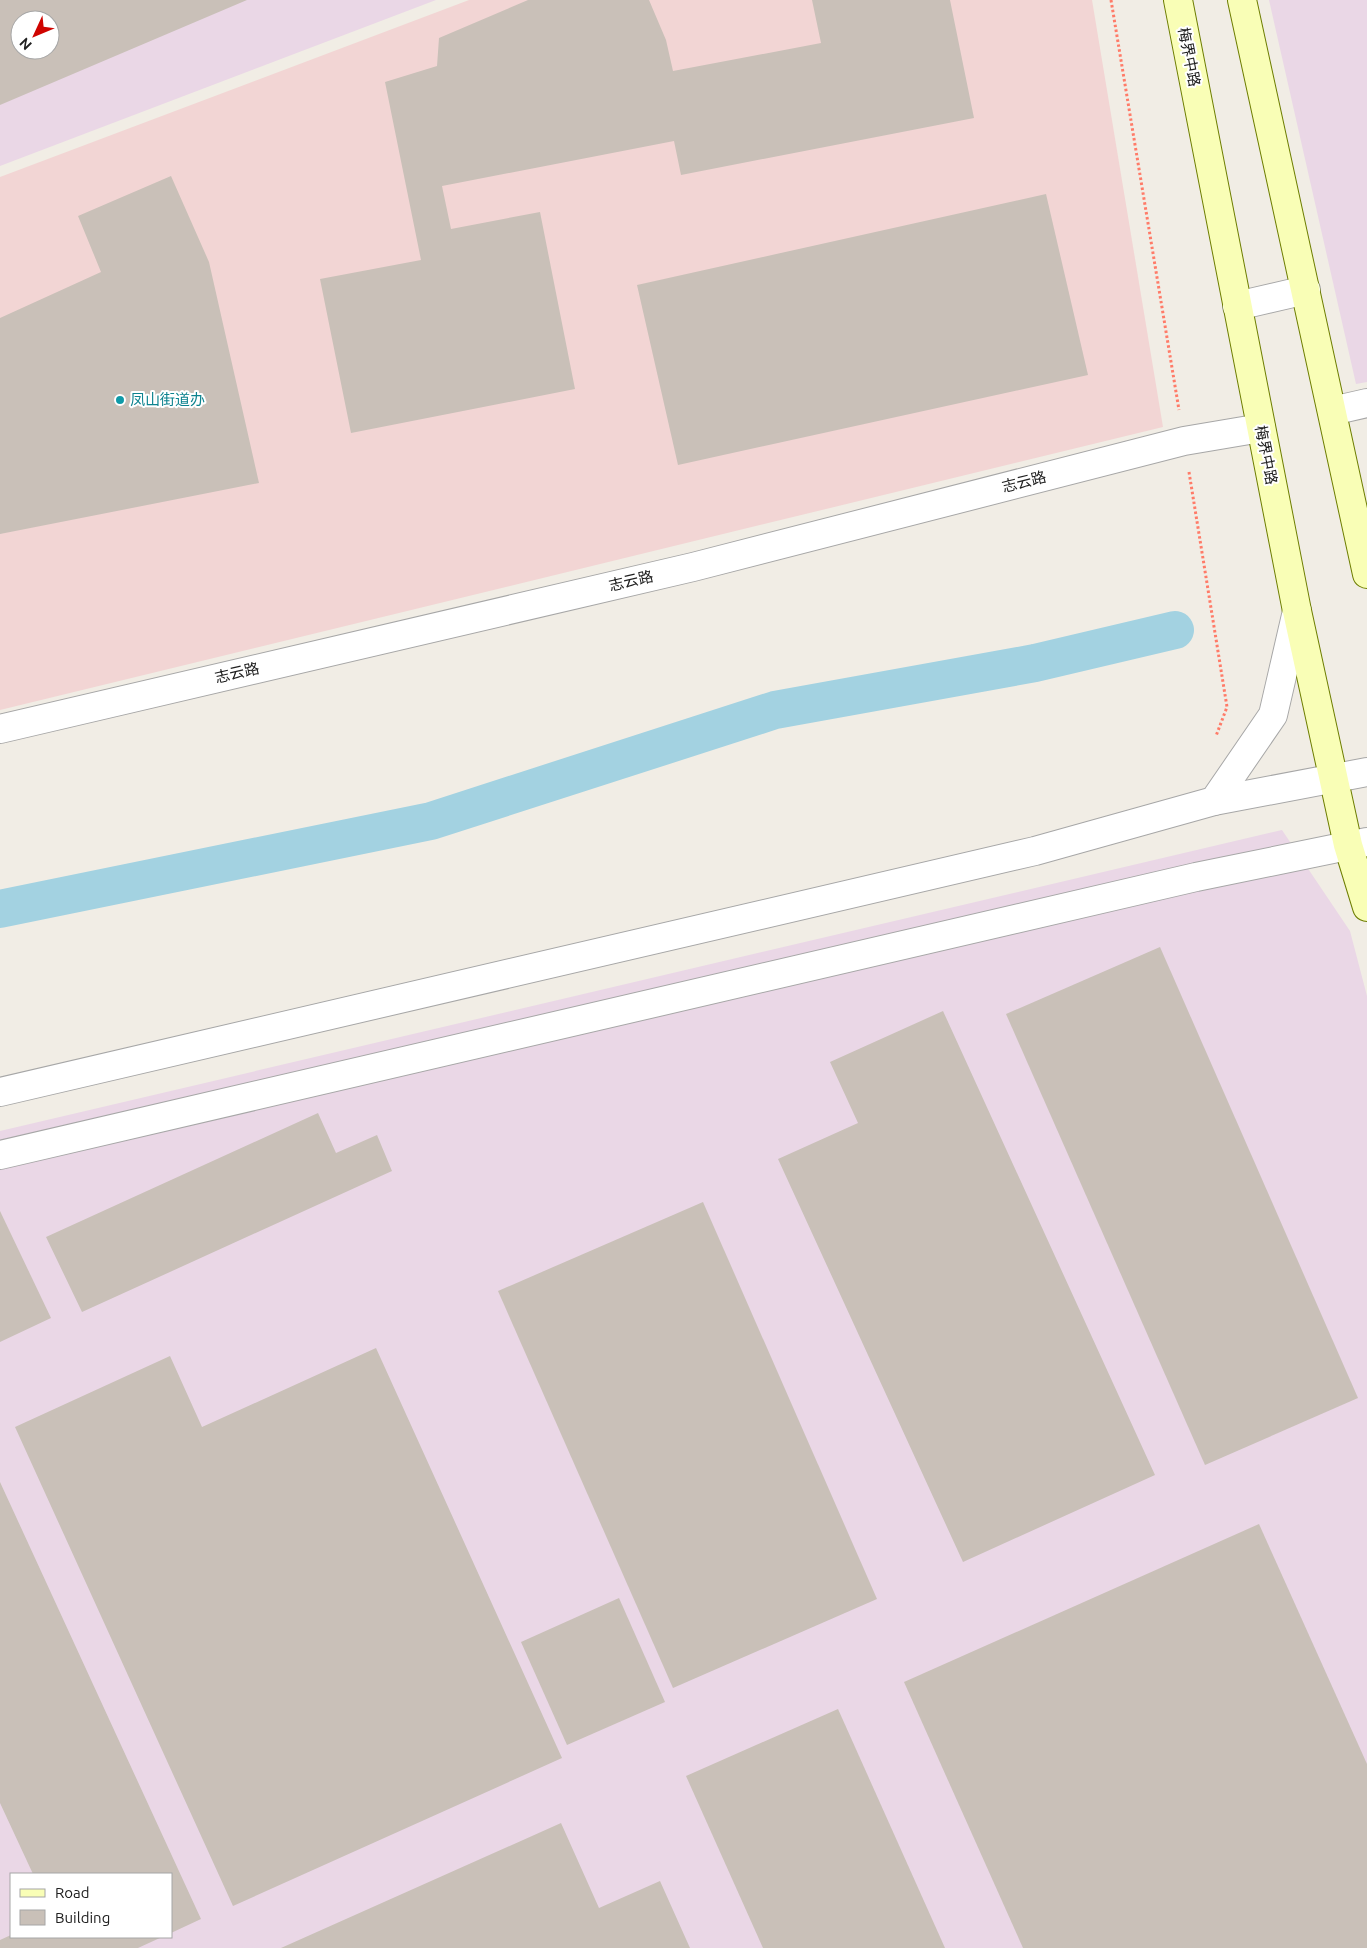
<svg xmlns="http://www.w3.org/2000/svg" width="1367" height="1948" font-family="Ubuntu,'Noto Sans SC',sans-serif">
<rect width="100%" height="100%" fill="#f1ede5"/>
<!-- commercial -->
<path fill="#f2d5d4" d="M 469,0 L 1092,0 L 1163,427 L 0,710 L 0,177 Z"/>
<!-- industrial -->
<g fill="#ead7e6" fill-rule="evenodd">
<path d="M 0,0 L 436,0 L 0,166 ZM 20,20 L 50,20 L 50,50 L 20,50 Z"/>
<path d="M 1269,0 L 1367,0 L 1367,382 L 1356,384 Z"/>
<path d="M 1282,830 L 1350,931 L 1367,996 L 1367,1948 L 0,1948 L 0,1131 ZM 11,1874 L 171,1874 L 171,1937 L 11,1937 Z"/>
</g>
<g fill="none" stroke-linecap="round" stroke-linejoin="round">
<!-- canal -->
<path stroke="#a3d2e1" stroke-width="38" d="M 0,909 L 431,821 L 775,710 L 1035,663 L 1175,630"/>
</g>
<!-- building -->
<g fill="#c9c0b8" fill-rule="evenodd">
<path d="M 0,0 L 247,0 L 0,105 ZM 20,20 L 50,20 L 50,50 L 20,50 Z"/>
<path d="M 528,0 L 649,0 L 666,40 L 673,71 L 821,43 L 812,0 L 950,0 L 974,118 L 681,175 L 674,141 L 442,186 L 451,229 L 540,212 L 575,389 L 351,433 L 320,279 L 421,260 L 385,82 L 437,66 L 439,38 Z"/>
<path d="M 171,176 L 209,262 L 259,483 L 0,534 L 0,318 L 101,272 L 78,216 Z"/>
<path d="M 1046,194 L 1088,375 L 678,465 L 637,285 Z"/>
<path d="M 1160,947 L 1358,1398 L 1205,1465 L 1006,1014 Z"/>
<path d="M 943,1011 L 1155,1475 L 963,1562 L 778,1159 L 858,1123 L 830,1062 Z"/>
<path d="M 318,1113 L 336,1153 L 377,1135 L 392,1171 L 82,1312 L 46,1237 Z"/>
<path d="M 703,1202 L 877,1599 L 673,1688 L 498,1291 Z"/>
<path d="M 0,1211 L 51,1318 L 0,1342 Z"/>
<path d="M 376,1348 L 562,1758 L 233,1906 L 15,1427 L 170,1356 L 202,1427 Z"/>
<path d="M 0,1482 L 201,1919 L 171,1933 L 171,1874 L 33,1874 L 0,1803 Z"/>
<path d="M 1259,1524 L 1367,1764 L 1367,1948 L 1023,1948 L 904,1682 Z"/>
<path d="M 619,1598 L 665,1702 L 567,1745 L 521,1642 Z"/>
<path d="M 838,1709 L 945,1948 L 763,1948 L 686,1776 Z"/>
<path d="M 561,1823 L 599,1908 L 660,1881 L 690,1948 L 281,1948 Z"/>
<path d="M 11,1935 L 11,1937 L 162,1937 L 138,1948 L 0,1948 L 0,1940 Z"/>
</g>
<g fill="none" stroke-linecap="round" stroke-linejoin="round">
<!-- minor casing -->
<g stroke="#a7a7a7" stroke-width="30">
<g id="minor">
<path d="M 1237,306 L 1306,290"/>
<path d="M 1332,411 L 1367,403"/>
<path d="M 0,729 L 693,567 L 1184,441 L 1261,428"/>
<path d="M 1214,801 L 1367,772"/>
<path d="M 0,1092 L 1035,851 L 1214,801 L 1273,715 L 1297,611"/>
<path d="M 0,1155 L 1196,877 L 1367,842"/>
</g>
</g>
<!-- secondary casing -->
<g stroke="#6d7d00" stroke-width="30">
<g id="secondary">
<path d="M 1178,0 L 1297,611 L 1348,845 L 1367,907"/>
<path d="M 1242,0 L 1367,574"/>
</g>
</g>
<!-- path -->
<g stroke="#ff7b68" stroke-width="3" stroke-dasharray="2.5 2.5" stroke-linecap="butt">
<path d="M 1111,0 L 1179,410"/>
<path d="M 1189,472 L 1227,707 L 1216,736"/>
</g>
<!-- minor -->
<use href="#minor" stroke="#fff" stroke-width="28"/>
<!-- secondary -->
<use href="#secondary" stroke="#f9feb6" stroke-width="28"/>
</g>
<!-- markers -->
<circle fill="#0f9aa8" stroke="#fff" stroke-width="2" cx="120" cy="400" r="5"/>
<g text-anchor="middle" stroke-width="4" stroke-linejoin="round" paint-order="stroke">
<!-- street labels -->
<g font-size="15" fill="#202020" stroke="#fff">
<text transform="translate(1189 57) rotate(79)" y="5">梅界中路</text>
<text transform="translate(1266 455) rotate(79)" y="5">梅界中路</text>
<text transform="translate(1024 482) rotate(-14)" y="5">志云路</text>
<text transform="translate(631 581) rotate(-13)" y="5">志云路</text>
<text transform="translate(237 673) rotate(-13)" y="5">志云路</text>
</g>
<!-- culture labels -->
<g font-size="15" fill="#0d838f" stroke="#fff" text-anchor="start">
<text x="130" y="405">凤山街道办</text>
</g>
</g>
<!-- legend -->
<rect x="10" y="1873" width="162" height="65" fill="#ffffff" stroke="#a6a6a6"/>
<rect x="20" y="1889" width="25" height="8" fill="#f9feb6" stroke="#a6a6a6"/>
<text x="55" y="1898" font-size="15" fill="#202020">Road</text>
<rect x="20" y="1910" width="25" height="15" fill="#c9c0b8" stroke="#a6a6a6"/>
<text x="55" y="1923" font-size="15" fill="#202020">Building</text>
<!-- north arrow -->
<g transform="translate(35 35) rotate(226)"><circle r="24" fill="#ffffff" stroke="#a6a6a6"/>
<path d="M0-4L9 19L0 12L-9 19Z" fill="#cf0400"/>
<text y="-8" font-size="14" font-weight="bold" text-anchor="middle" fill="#202020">N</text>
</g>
</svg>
